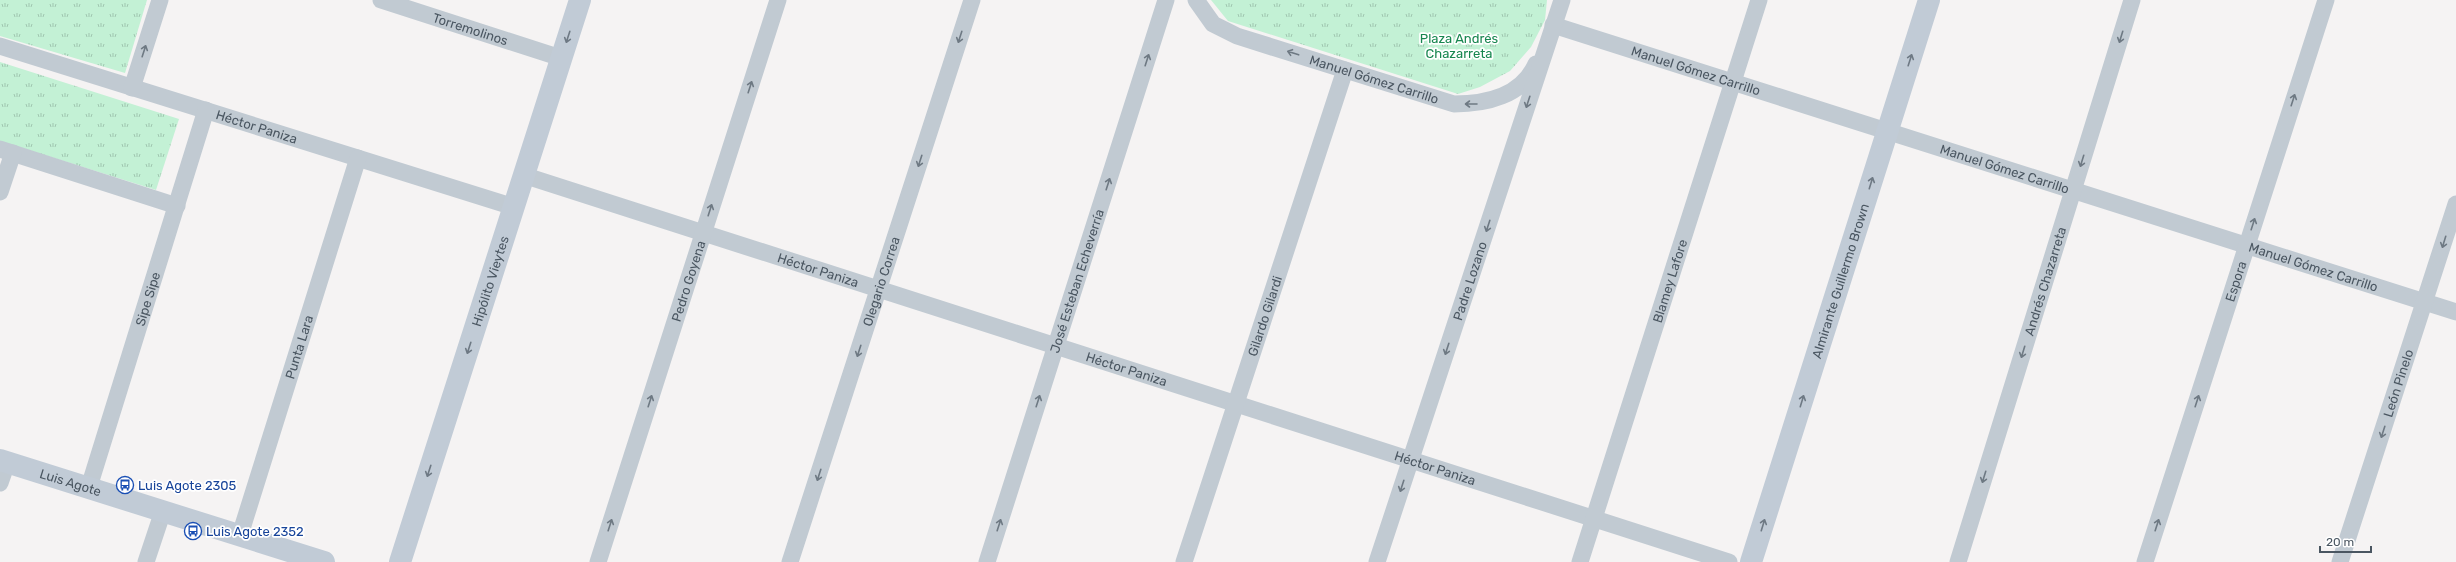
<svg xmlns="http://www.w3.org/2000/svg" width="2456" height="562" font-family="Rubik,sans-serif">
<defs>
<pattern id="park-tufts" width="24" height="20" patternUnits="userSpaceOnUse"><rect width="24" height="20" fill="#c3f1d5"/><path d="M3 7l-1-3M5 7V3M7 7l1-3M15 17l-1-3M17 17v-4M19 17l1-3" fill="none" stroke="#a0c6b0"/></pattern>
</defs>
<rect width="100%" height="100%" fill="#f5f3f3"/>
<!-- park -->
<g fill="url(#park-tufts)">
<path d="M 0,0 L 147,0 L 125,73 L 0,36 Z"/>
<path d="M 1211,0 L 1547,0 L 1545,20 L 1531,47 L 1510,71 L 1480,87 L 1458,94 L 1228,21 Z"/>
<path d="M 0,62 L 179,119 L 156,190 L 0,141 Z"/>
</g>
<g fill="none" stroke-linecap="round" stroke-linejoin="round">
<!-- street -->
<g stroke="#c1cad2" stroke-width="17">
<path id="s1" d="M 381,0 L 561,58"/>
<path id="s2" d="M 1196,0 L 1213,24 L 1237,36 L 1454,104 C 1486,104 1522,96 1536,64"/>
<path id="s3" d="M 1553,25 L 2456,312"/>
<path id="s4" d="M 0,46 L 514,207"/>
<path d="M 132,88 L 160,0"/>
<path d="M 0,149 L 177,206"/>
<path id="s5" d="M 523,175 L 1729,562"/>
<path d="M 0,192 L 13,153"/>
<path d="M 0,483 L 7,463"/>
<path id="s6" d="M 89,487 L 206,110"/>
<path id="s7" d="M 240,535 L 358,158"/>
<path d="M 146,562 L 163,511"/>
<path id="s8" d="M 598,562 L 778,0"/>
<path id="s9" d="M 790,562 L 972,0"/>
<path id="s10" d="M 987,562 L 1166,0"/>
<path id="s11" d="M 1184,562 L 1345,70"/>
<path id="s12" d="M 1377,562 L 1562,0"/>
<path id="s13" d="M 1580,562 L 1759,0"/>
<path id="s14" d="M 1958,562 L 2132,0"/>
<path id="s15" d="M 2145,562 L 2326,0"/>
<path id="s16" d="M 2340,562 L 2456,204"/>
</g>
<!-- secondary -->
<g stroke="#c1cbd6" stroke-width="22">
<path id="s17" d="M 0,460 L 324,562"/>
<path id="s18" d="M 400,562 L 580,0"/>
<path id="s19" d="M 1751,562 L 1929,0"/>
</g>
</g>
<!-- one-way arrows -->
<defs><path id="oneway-shaft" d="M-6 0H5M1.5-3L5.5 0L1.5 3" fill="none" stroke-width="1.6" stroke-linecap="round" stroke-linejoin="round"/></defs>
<g stroke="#6e7984">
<use href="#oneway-shaft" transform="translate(568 37) rotate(108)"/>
<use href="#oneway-shaft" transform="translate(1910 60) rotate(-72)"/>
<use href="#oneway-shaft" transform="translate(1871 183) rotate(-73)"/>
<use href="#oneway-shaft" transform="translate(469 348) rotate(108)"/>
<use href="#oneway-shaft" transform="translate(1802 401) rotate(-73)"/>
<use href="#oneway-shaft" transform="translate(429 471) rotate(108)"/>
<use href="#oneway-shaft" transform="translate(1763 525) rotate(-73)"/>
</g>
<g stroke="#6e7983">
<use href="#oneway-shaft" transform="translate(960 37) rotate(108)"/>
<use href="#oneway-shaft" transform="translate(2121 37) rotate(107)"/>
<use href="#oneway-shaft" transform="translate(144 51) rotate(-72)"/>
<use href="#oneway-shaft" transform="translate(1293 53) rotate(-162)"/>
<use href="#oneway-shaft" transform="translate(1147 60) rotate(-72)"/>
<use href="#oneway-shaft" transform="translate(750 87) rotate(-72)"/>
<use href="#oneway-shaft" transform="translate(2293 100) rotate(-72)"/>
<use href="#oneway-shaft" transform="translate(1528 102) rotate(108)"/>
<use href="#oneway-shaft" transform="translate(1471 104) rotate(180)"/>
<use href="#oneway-shaft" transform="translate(920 161) rotate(108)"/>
<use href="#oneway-shaft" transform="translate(2082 161) rotate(107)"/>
<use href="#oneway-shaft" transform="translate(1108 184) rotate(-72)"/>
<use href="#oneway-shaft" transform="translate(710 210) rotate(-72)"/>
<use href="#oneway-shaft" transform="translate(2253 224) rotate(-72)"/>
<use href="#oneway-shaft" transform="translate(1488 226) rotate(108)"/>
<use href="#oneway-shaft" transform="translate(2444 242) rotate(107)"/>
<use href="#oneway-shaft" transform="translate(1447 349) rotate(108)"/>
<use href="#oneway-shaft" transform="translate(859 351) rotate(108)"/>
<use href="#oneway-shaft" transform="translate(2023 352) rotate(107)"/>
<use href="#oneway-shaft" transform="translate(650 401) rotate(-72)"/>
<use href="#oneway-shaft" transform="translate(1038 401) rotate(-72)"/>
<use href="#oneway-shaft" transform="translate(2197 401) rotate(-72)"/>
<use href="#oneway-shaft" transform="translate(2383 432) rotate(108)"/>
<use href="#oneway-shaft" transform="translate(819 475) rotate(108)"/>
<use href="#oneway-shaft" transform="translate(1984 477) rotate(107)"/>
<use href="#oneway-shaft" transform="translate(1402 486) rotate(108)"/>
<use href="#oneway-shaft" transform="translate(610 525) rotate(-72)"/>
<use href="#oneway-shaft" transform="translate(999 525) rotate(-72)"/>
<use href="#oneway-shaft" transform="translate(2157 525) rotate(-72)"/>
</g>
<!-- icons -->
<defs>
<g id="bus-ring" transform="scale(0.9)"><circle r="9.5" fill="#fff" stroke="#1a4fb4" stroke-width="1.5"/><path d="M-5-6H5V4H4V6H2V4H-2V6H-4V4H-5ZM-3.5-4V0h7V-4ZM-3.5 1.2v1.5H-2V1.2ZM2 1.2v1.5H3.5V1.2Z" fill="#1a4fb4"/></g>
</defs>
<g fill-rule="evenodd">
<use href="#bus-ring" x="125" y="485"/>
<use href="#bus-ring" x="193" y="531"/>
</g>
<g text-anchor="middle" stroke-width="3.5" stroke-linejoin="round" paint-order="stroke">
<!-- street labels -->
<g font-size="13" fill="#4a5661" stroke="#fff">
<text dy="5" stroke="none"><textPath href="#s1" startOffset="94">Torremolinos</textPath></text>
<text dy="5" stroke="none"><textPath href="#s3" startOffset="150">Manuel Gómez Carrillo</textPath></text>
<text dy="5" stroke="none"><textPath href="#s2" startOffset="200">Manuel Gómez Carrillo</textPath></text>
<text dy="5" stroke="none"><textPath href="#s4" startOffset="269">Héctor Paniza</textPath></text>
<text dy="5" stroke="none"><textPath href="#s3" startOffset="474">Manuel Gómez Carrillo</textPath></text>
<text dy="5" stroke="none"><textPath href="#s3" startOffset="798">Manuel Gómez Carrillo</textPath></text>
<text dy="5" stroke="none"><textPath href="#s5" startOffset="310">Héctor Paniza</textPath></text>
<text dy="5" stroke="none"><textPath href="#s18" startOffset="295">Hipólito Vieytes</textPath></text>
<text dy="5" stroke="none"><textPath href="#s8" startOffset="295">Pedro Goyena</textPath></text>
<text dy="5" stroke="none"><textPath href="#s9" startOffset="295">Olegario Correa</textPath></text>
<text dy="5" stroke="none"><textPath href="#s10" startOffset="295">José Esteban Echeverría</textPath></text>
<text dy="5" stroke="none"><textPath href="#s12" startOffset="296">Padre Lozano</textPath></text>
<text dy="5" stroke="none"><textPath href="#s13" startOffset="295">Blamey Lafore</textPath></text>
<text dy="5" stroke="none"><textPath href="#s19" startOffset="295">Almirante Guillermo Brown</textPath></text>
<text dy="5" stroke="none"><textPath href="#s14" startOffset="294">Andrés Chazarreta</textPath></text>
<text dy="5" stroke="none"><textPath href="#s15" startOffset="295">Espora</textPath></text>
<text dy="5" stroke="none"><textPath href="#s6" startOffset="197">Sipe Sipe</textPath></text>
<text dy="5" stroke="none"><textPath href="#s11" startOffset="259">Gilardo Gilardi</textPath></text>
<text dy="5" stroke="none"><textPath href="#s7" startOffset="197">Punta Lara</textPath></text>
<text dy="5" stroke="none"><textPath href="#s5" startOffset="634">Héctor Paniza</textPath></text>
<text dy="5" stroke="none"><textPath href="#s16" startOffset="188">León Pinelo</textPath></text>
<text dy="5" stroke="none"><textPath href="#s5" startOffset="958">Héctor Paniza</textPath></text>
<text dy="5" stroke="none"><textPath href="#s17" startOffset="74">Luis Agote</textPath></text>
</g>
<!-- park labels -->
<g font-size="13" fill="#17864f" stroke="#fff">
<text x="1459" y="43">Plaza Andrés<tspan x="1459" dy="15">Chazarreta</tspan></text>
</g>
<!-- transit labels -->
<g font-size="13" fill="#164399" stroke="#fff" text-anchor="start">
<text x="138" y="490">Luis Agote 2305</text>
<text x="206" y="536">Luis Agote 2352</text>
</g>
</g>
<!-- scale -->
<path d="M2320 546v6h51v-6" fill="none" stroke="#4a5661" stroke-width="2"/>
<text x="2326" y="546" font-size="12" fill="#4a5661" stroke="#ffffff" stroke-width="3" paint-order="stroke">20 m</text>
</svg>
